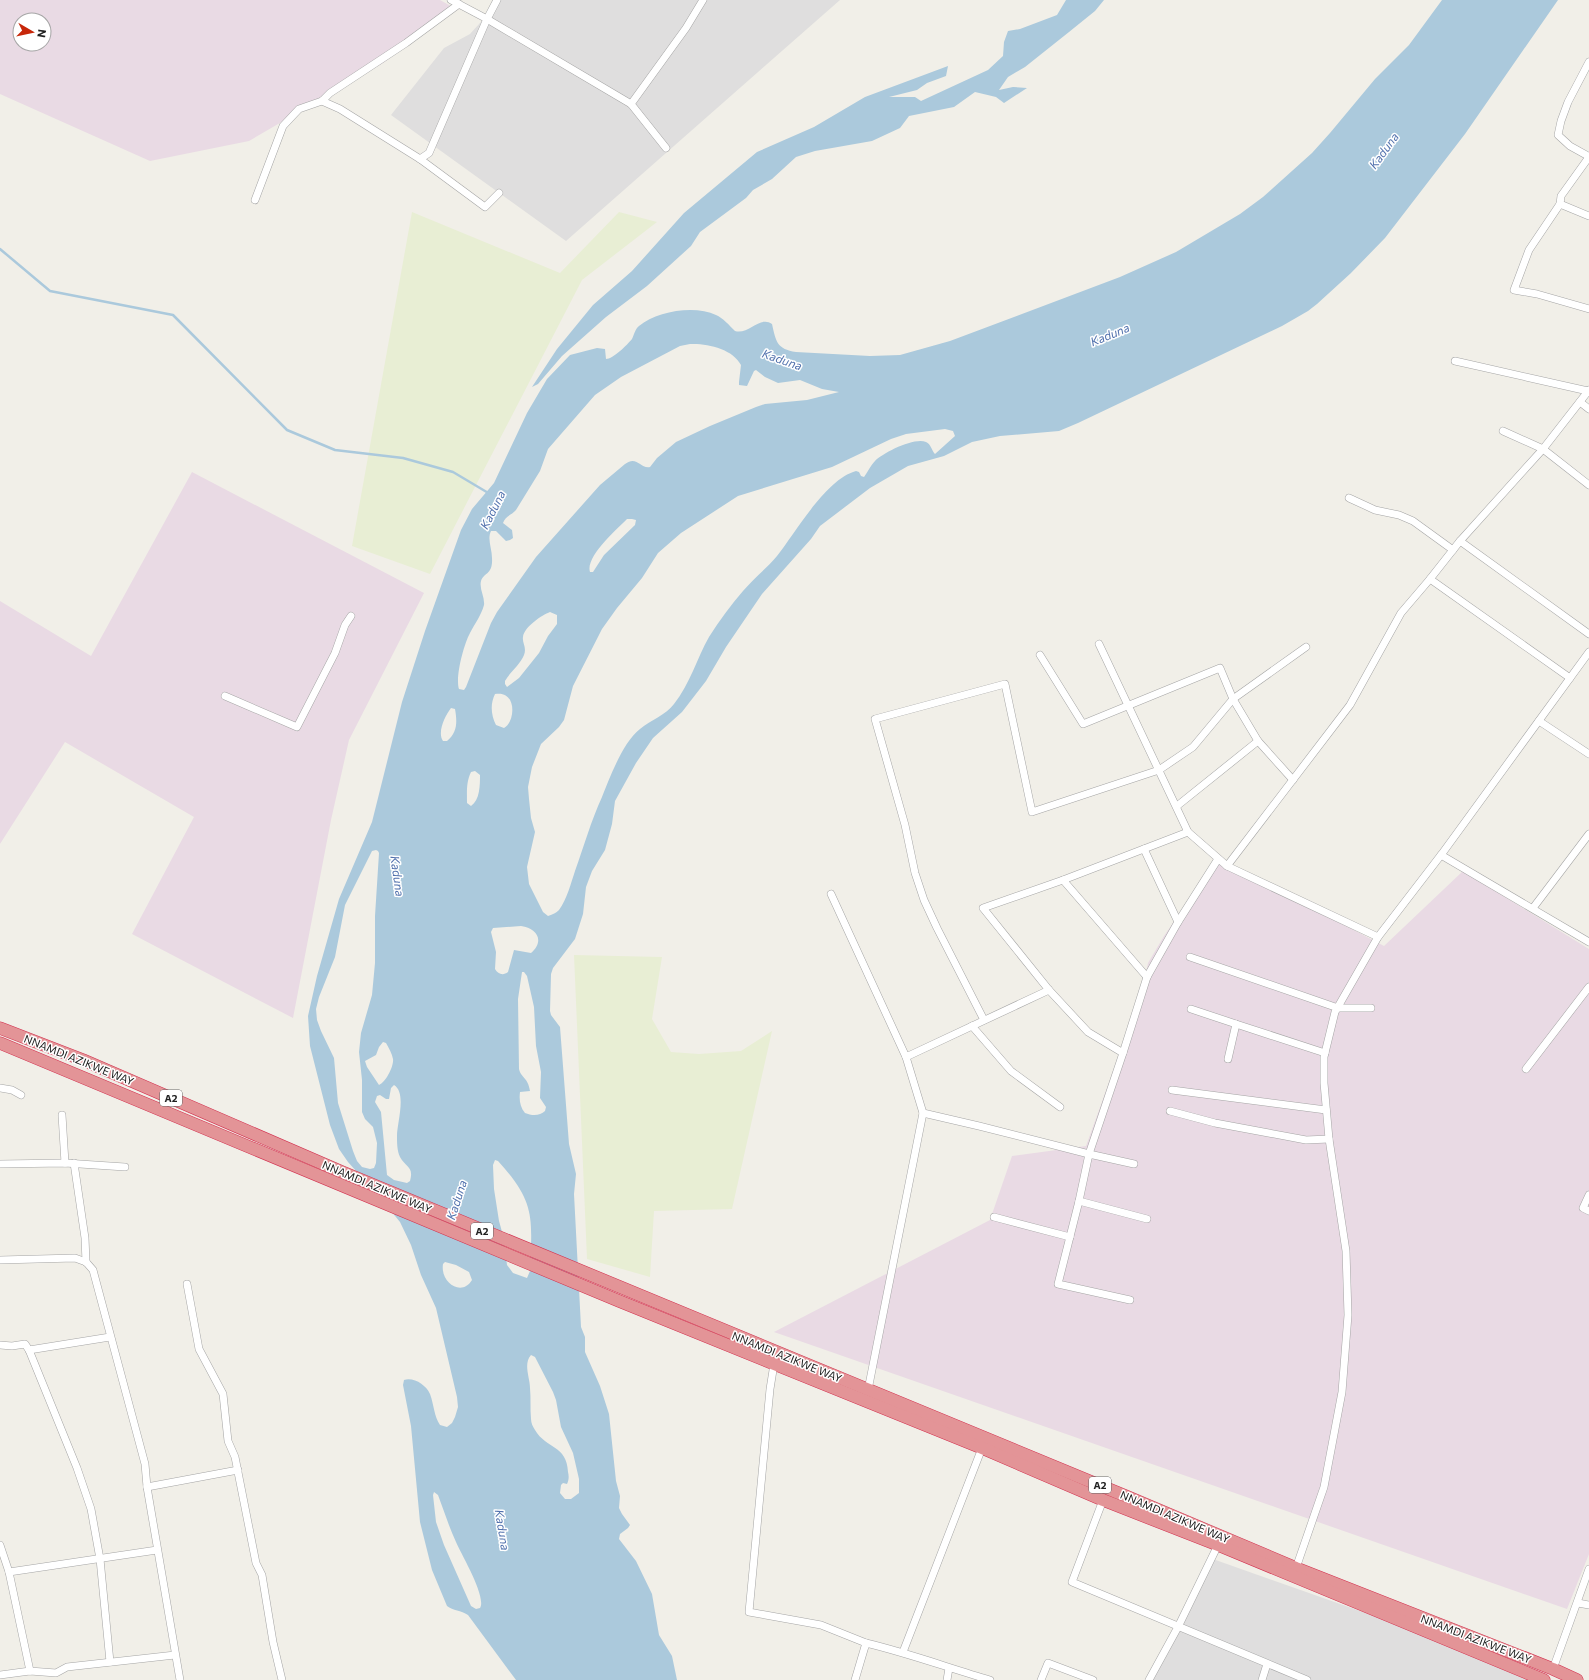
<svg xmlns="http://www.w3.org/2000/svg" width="1589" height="1680" font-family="Commissioner,sans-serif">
<rect width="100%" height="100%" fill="#f1efe8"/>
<!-- residential -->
<g fill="#dfdede">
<path d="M 492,0 L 840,0 L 566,241 L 391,115 L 444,48 L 470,34 L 498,3 Z"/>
<path d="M 1210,1558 L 1377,1617 L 1545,1680 L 1149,1680 Z"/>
</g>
<!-- industrial -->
<g fill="#e9dae4" fill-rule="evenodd">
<path d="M 0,0 L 440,0 L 456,9 L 383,63 L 249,141 L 150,161 L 0,94 ZM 20,20 L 44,20 L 44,44 L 20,44 Z"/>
<path d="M 192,472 L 424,593 L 349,740 L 331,820 L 293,1018 L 132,934 L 194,817 L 65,742 L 0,844 L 0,601 L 91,656 Z"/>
<path d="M 1222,860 L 1384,946 L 1463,871 L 1589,949 L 1589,1554 L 1567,1609 L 774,1332 L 990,1220 L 1012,1156 L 1086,1146 L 1142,991 L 1148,963 L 1164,936 L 1199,885 Z"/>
</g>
<!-- farmland -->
<g fill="#e8eed4">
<path d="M 412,212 L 560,273 L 619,212 L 657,222 L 582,280 L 430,574 L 352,546 Z"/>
<path d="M 574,955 L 662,957 L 652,1019 L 671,1052 L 699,1054 L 741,1051 L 772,1031 L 732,1209 L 654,1211 L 650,1277 L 587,1259 Z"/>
</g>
<!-- water -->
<g fill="#abc9dc" fill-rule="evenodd">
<path d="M 1066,0 L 1104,0 L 1095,11 L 1069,32 L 1025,67 L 1008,77 L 999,90 L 1013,87 L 1027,88 L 1004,103 L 996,97 L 975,92 L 954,107 L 909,116 L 900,128 L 872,141 L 815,151 L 796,157 L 772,179 L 753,190 L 746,198 L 700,232 L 691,246 L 647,286 L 606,317 L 562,356 L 538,384 L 532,387 L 557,349 L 593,305 L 632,271 L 684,213 L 757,152 L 814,127 L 865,97 L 948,66 L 946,76 L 927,83 L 917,90 L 889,97 L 915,97 L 921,101 L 988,70 L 1003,56 L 1004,42 L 1008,31 L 1020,29 L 1057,15 Z"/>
<path d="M 1442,0 L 1558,0 L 1465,134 L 1385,238 L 1351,273 L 1317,304 L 1308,311 L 1282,326 L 1078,423 L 1059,431 L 1000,436 L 972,442 L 944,456 L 908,466 L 870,488 L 820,526 L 811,539 L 762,594 L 726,647 L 706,681 L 682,712 L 653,738 L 636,763 L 615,801 L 612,824 L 605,850 L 592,871 L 586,887 L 583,914 L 575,939 L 553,968 L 551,974 L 550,1011 L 551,1015 L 560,1027 L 569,1144 L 576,1174 L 574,1194 L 581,1327 L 585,1337 L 585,1352 L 600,1386 L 609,1414 L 616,1481 L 620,1496 L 619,1508 L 622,1514 L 630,1525 L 628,1528 L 620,1534 L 619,1539 L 636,1561 L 652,1594 L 659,1635 L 672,1656 L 677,1680 L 516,1680 L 468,1615 C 461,1610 453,1611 447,1606 L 432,1570 L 420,1522 L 411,1426 L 403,1385 L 404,1380 C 414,1377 426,1385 430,1394 C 434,1405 434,1416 440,1425 L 447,1427 L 452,1423 L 455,1417 L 458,1407 L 457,1397 L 436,1308 L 421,1275 L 411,1245 L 400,1222 L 382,1200 L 348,1162 L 339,1149 L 330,1125 L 310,1046 L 308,1016 L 317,976 L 339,899 L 372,822 L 402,702 L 425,631 L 461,530 L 472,509 L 494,483 L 527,413 L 547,379 L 570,355 L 597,348 L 605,349 L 606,359 C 613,359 627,345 632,339 C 634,335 635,329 639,326 C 657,311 695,305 716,315 C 723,318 729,325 735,331 C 749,335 760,315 772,324 C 776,342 777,349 796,352 L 870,356 L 900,355 L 950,341 L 1120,277 L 1176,252 L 1240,214 L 1263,197 L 1312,153 L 1330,133 L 1375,79 L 1409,45 ZM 690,344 C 707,343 733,349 741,365 L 739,382 L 739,385 L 747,386 L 754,371 L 756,370 L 765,377 L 778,383 L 800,380 L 822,389 L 839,392 L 807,400 L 765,404 L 756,407 L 710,426 L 676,442 L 657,458 L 650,467 C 640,469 637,455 625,464 L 600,485 L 536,557 L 497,612 L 491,623 L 466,687 L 464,690 L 459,689 C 455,677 464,644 470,633 C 475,623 481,616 484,605 C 485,597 479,589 481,581 C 484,572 493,575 492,558 C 492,549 487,539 491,531 L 496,531 L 506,541 L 510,540 L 513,538 L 512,530 L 503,523 C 505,516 512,515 516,510 L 540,471 L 548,449 L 595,395 L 621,377 L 680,346 ZM 945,429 L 953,431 L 955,436 L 935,454 C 932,451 931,444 926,442 C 914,437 883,453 875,461 C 870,466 868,472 864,477 L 861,476 L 859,472 L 856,471 C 826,479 796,532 777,556 C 767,568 754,578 743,591 C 731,605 719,621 709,637 C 697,658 690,684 674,704 C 666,715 651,720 640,729 C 623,742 610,777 602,797 C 591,821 584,846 575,871 C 571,883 567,899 559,910 C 556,913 553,914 548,916 L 543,912 L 529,884 L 527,867 L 535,832 L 531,818 L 529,799 L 528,787 L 532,767 L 541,744 L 559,727 L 564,720 L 573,686 L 602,629 L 617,608 L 642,578 L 658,553 L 681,533 L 738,496 L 832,467 L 891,439 L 906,434 ZM 627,519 L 632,519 L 636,520 L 635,525 L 604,555 L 593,572 L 590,572 C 585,557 617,529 627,519 ZM 550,612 L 557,615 L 557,624 L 548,636 L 539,653 L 519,678 L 507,687 L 505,684 L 505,681 C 510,672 520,665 524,655 C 527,647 522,643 523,637 C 524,627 542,615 550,612 ZM 495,694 C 518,690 515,723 504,728 L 496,725 C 491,715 490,704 495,694 ZM 451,708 L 455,709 C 457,721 458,732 447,741 L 443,741 C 437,732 445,716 451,708 ZM 475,771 L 480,775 C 480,785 480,800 471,806 L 467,803 C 467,793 466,782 471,772 ZM 376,850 L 378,851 L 379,853 L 375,916 L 375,963 L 372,995 L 361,1033 L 359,1052 L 362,1080 L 362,1112 L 365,1119 L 373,1127 L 377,1143 L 376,1163 L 374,1168 L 370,1169 L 362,1167 L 357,1161 L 353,1151 L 338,1103 L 334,1058 L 321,1031 L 317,1020 L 316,1009 L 319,997 L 335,957 L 345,905 L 372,851 ZM 521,926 C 537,928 545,941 531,953 L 514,950 L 508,972 C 503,976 498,974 495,969 L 496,952 L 491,932 L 493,928 ZM 522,972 L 524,972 L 527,976 L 534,1007 L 536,1046 L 541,1072 L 540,1098 L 546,1107 L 545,1111 C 540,1116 532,1116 525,1113 C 520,1107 519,1100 520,1092 L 530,1091 C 528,1077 521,1078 519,1069 L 518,999 ZM 383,1042 L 386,1043 C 389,1048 392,1054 393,1059 C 394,1066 386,1082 379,1085 L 367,1067 L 365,1061 L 376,1055 L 379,1047 ZM 394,1085 C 407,1093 397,1123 397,1136 C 397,1142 397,1151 400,1157 C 406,1168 414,1166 410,1181 L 407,1183 L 394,1180 L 387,1175 L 381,1112 L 375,1102 L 377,1096 L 380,1095 L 386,1099 L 389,1099 L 391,1088 ZM 495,1160 L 498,1161 C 536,1203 532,1217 530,1271 L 527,1278 L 513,1273 L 507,1265 L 504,1239 L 499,1221 L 494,1189 L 493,1165 ZM 445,1262 L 456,1265 L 469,1272 L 472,1280 C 462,1297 440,1283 443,1264 ZM 531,1355 L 535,1357 L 553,1392 L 556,1400 L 561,1427 L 573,1453 L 579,1479 L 579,1493 L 571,1499 L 565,1499 L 560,1493 L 561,1485 L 563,1483 L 567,1484 C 569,1480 569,1476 568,1472 C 567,1445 546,1449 535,1430 C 533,1427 531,1423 531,1419 C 530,1409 531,1398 530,1388 C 530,1378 523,1364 531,1355 ZM 434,1492 L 438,1495 C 444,1511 449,1527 456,1542 C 461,1554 487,1597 480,1608 L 476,1609 L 471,1606 L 444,1545 L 436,1522 L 433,1495 Z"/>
</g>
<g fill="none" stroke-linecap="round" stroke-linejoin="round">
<!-- stream -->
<path stroke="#abc9dc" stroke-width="2.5" d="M 0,249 L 50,291 L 173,315 L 287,430 L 335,450 L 403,458 L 453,472 L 490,494"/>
<!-- street casing -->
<g stroke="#a5a5a5" stroke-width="8">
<g id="street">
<path d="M 451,0 L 487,19 L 631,104"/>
<path d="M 322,101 L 340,109 L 420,159 L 485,207 L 499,193"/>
<path d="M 666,148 L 631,104 L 686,28 L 703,0"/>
<path d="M 1588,156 L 1570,146 L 1558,135 L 1561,121 L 1568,102 L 1589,62"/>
<path d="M 420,159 L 429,153 L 487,19 L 497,0"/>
<path d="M 255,200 L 283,126 L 299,109 L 322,101 L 330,93 L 406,43 L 459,4"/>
<path d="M 1560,204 L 1561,196 L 1589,157"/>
<path d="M 1589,216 L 1560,204 L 1529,250 L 1514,290 L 1537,294 L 1589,309"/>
<path d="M 1455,361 L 1588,391"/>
<path d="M 1580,402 L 1589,409"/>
<path d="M 1503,431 L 1543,449 L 1589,485"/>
<path d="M 1349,498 L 1375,510 L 1399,515 L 1413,521 L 1453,550"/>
<path d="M 1460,541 L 1589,634"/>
<path d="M 1430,579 L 1570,678"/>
<path d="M 1099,644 L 1188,832 L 1227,866 L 1378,937"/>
<path d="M 1040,655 L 1083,724 L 1220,668 L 1233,699 L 1258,741 L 1293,780"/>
<path d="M 225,696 L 297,727 L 335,653 L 345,625 L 351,616"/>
<path d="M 1539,721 L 1589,754"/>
<path d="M 1177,806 L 1258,741"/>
<path d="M 1441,855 L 1589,942"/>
<path d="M 1227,866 L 1350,705 L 1401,613 L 1430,579 L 1460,541 L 1543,449 L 1589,390"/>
<path d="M 1063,880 L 983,908 L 1049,990 L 1088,1032 L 1123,1053 L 1147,977 L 1178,922 L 1144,849"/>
<path d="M 831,894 L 906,1057 L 1049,990"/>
<path d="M 1533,908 L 1589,834"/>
<path d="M 1178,922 L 1218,859"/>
<path d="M 1190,957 L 1338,1008 L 1371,1008"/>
<path d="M 1147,977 L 1063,880 L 1188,832"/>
<path d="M 1191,1009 L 1236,1024"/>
<path d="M 984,1020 L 937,928 L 924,900 L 915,873 L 905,825 L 875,719 L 1005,684 L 1032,812 L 1159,770 L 1193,747 L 1233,699 L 1306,647"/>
<path d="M 972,1026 L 1011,1071 L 1060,1107"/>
<path d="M 1228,1059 L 1236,1024 L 1325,1053"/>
<path d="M 1526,1069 L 1589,987"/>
<path d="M 0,1088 L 12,1090 L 21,1095"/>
<path d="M 1172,1090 L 1326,1110"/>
<path d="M 1170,1111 L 1215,1123 L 1306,1140 L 1329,1139"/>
<path d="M 923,1113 L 979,1126 L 1089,1154 L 1123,1053"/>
<path d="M 62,1115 L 65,1163"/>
<path d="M 74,1163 L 85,1238 L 86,1262"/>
<path d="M 0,1164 L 65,1163 L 125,1167"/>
<path d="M 1589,1195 L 1583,1208 L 1589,1211"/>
<path d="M 1079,1201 L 1089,1154 L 1134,1164"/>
<path d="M 994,1217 L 1070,1237"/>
<path d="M 0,1260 L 75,1258 L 86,1262 L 93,1270 L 145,1464 L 147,1487 L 180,1680"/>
<path d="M 187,1284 L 199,1349 L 223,1394 L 228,1441 L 235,1457 L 256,1563 L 262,1575 L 273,1642 L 282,1680"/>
<path d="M 1130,1300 L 1058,1284 L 1079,1201 L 1147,1219"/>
<path d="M 0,1345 L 12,1346 L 25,1344 L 29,1350 L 77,1468 L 91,1509 L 100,1559 L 110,1662"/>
<path d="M 29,1350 L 110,1337"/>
<path d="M 774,1364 L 770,1389 L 749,1612 L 821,1625 L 866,1643"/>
<path d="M 868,1390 L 923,1113 L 906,1057"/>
<path d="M 147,1487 L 238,1470"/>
<path d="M 1103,1500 L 1072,1582 L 1307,1680"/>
<path d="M 0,1545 L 9,1572 L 30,1671"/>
<path d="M 1296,1568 L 1324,1487 L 1342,1392 L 1348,1315 L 1346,1251 L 1329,1139 L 1324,1083 L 1324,1057 L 1335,1012 L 1378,937 L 1441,855 L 1589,652"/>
<path d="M 9,1572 L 157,1550"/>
<path d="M 1578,1603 L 1589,1605"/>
<path d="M 903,1652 L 982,1448"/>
<path d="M 1553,1669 L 1589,1569"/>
<path d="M 0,1675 L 30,1671 L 56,1673 L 67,1667 L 175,1655"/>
<path d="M 855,1680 L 866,1643 C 908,1653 949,1668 990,1680"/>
<path d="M 947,1680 L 949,1668"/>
<path d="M 1041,1680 L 1048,1663 L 1093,1680"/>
<path d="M 1149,1680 L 1178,1627 L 1218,1545"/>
<path d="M 1262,1680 L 1267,1664"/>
</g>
</g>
<!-- highway casing -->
<g stroke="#d3304f" stroke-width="13">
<g id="highway">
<path d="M 0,1028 L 83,1060 L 342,1172 L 1128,1497 L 1296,1568 L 1553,1669 L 1577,1680"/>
<path d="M 0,1043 L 619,1301 L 982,1448 L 1103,1500 L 1218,1545 L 1544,1680"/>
</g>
</g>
<!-- street -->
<use href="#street" stroke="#fff" stroke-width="7"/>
<!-- highway -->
<use href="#highway" stroke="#e39497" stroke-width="12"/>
</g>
<g text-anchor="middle" stroke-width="3" stroke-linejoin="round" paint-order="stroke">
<!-- shield labels -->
<g fill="#fff" stroke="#646464" stroke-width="1">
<rect x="160" y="1090" width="22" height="16" rx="3"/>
<rect x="471" y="1223" width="22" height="16" rx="3"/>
<rect x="1089" y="1477" width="22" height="16" rx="3"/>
</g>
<g font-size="10" font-weight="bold" fill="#212121">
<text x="171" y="1102">A2</text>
<text x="482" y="1235">A2</text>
<text x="1100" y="1489">A2</text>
</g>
<!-- street labels -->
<g font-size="11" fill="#212121" stroke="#fff">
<text transform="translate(79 1060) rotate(22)" y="4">NNAMDI AZIKWE WAY</text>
<text transform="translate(377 1187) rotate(23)" y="4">NNAMDI AZIKWE WAY</text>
<text transform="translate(787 1357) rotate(22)" y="4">NNAMDI AZIKWE WAY</text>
<text transform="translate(1175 1517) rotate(23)" y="4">NNAMDI AZIKWE WAY</text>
<text transform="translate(1476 1639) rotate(21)" y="4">NNAMDI AZIKWE WAY</text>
</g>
<!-- water labels -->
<g font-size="12" font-style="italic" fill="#5171ad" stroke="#fff">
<text transform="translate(1384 151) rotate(-54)" y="4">Kaduna</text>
<text transform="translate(1110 335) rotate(-22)" y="4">Kaduna</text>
<text transform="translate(782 360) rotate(19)" y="4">Kaduna</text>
<text transform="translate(493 510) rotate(-63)" y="4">Kaduna</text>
<text transform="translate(397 876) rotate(82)" y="4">Kaduna</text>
<text transform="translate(457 1200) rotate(-72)" y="4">Kaduna</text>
<text transform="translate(502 1530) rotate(81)" y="4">Kaduna</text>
</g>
</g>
<!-- north arrow -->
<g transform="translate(32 32) rotate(99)"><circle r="19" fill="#ffffff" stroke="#a6a6a6"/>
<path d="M0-3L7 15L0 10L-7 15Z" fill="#c7270a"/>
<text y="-6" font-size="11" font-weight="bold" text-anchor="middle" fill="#212121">N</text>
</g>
</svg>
